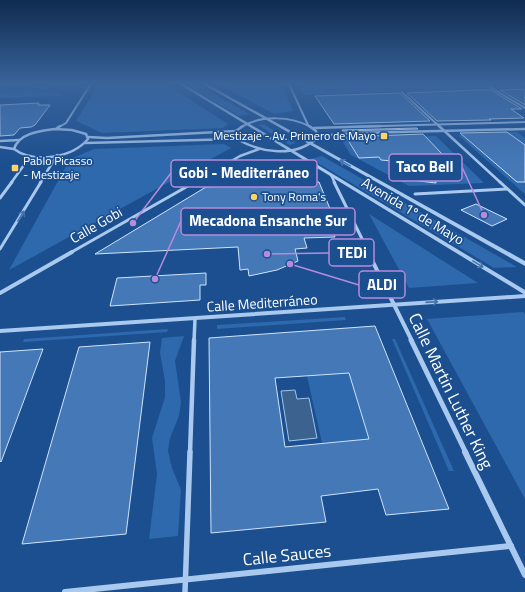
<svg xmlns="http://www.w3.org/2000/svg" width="525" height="592" font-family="'Titillium Web',sans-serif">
<rect width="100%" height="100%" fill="#1b4f8f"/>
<!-- green -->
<g fill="#2e69ad">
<path d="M 100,82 L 163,82 L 228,124 L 223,128 L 102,133 L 76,121 Z"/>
<path d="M 182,82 L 193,82 L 249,114 L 239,116 Z"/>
<path d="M 215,82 L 281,82 L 293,111 L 274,114 Z"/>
<path d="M 297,82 L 525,82 L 525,88 L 304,95 Z"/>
<path d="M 37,86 L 50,88 L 30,94 L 46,91 L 63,94 L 61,96 L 0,98 L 0,94 L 28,95 L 11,95 L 23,92 L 10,94 L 0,92 L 38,91 L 41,88 L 35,88 Z"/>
<path d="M 263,124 L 296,143 L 290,145 L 258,125 Z"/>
<path d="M 517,132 L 525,138 L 525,194 L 458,135 Z"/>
<path d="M 436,136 L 484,183 L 409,186 L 351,155 L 341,139 Z"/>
<path d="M 224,144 L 231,148 L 9,270 L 70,159 L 94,149 Z"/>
<path d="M 322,156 L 517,267 L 494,268 L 311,159 Z"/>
<path d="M 369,214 L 478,283 L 409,288 Z"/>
<path d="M 523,312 L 525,314 L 525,499 L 427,319 Z"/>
<path d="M 345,317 L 346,320 L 217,329 L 217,325 Z"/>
<path d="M 168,329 L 167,332 L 23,342 L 24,339 Z"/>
<path d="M 184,336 L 175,361 L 181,402 L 179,416 L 170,438 L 168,451 L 172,468 L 181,490 L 178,536 L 149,539 L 157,474 L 152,438 L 165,397 L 165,381 L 160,353 L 162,338 Z"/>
<path d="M 392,339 L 395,339 L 454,471 L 449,471 Z"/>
<path d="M 349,373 L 369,439 L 322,443 L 307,376 Z"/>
</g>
<!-- water -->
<path fill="#3c6290" stroke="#9cc4f0" d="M 295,390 L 297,399 L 309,398 L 317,438 L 289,441 L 281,391 Z"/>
<!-- building -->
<g fill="#4478b7" stroke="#cfe3fa" fill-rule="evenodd">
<path d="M 525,89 L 525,105 L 500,90 Z"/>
<path d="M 474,90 L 491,90 L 522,109 L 511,109 L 524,118 L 489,119 L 491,120 L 437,121 L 407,93 Z"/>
<path d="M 400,93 L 430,121 L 334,124 L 315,96 Z"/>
<path d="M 39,103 L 38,105 L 50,105 L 35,125 L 31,127 L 20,128 L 14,135 L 0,136 L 0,105 Z"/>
<path d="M 417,128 L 418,129 L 343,131 L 342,130 Z"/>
<path d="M 507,132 L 525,145 L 525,182 L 517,182 L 460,133 Z"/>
<path d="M 423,134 L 443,155 L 439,155 L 443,158 L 435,159 L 436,183 L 403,179 L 404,162 L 381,160 L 379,157 L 359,158 L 346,137 Z"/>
<path d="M 319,182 L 338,228 L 331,228 L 335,237 L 304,238 L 307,248 L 295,249 L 298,261 L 277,270 L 249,276 L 248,269 L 240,270 L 238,247 L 95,254 L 206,187 Z"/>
<path d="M 476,204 L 507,219 L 492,226 L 461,210 Z"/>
<path d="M 206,273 L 206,285 L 200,285 L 200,300 L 110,306 L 117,278 Z"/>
<path d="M 375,326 L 449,509 L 386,515 L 378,489 L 321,496 L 326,522 L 211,533 L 209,338 ZM 349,373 L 369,439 L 285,447 L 275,378 Z"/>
<path d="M 150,342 L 126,534 L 22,544 L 79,347 Z"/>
<path d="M 43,349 L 1,462 L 0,461 L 0,352 Z"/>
</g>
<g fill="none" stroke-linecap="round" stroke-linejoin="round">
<!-- pedestrian-far2 -->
<path stroke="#a9c9ee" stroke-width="3.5" d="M 194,341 L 195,319"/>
<!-- pedestrian-far1 -->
<path stroke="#a9c9ee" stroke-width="4.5" d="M 190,453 L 194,340"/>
<!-- pedestrian -->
<path stroke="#a9c9ee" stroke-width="5.5" d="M 185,592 L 190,452"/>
<!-- minor-far5 -->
<g stroke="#a9c9ee" stroke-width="2">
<path d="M 288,82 L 308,125"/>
<path d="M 490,87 L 525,108"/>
<path d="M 402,92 L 440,127"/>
<path d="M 59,127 L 66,123 L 92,82"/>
<path d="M 241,127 C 261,115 291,116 311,127"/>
<path d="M 346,127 L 525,122"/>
</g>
<!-- minor-far4 -->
<g stroke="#a9c9ee" stroke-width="2.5">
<path d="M 243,126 L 236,131 L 237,139 C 261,153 295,158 317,138 L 316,131 L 309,126"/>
<path d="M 439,126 L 501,183"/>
<path d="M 57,128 L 60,126"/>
<path d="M 313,128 L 381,126"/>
<path d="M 55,129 L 72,130 L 86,134 L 88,139 C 72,158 34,164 14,149 C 19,133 40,131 55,129 Z"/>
<path d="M 318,136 L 356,133 L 525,129"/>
<path d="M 88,137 L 107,138 L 236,131"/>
<path d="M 0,141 L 19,140"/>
<path d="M 85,143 L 237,139"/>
<path d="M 0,147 L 14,149"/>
<path d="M 331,175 L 335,183"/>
<path d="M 11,183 L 24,165 L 27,156"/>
<path d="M 40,183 L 57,155"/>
<path d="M 193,183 L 240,156 L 259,149"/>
</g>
<!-- minor-far3 -->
<g stroke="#a9c9ee" stroke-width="3">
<path d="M 334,182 L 369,253"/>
<path d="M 500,182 L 525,205"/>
<path d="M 415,194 L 507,189"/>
<path d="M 0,198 L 12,182"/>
<path d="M 0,249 L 41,182"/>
<path d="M 70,253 L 195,182"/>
</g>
<!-- minor-far2 -->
<g stroke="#a9c9ee" stroke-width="4">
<path d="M 368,252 L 412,341"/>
<path d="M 0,293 L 72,252"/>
<path d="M 0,331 L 525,296"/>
</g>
<!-- minor-far1 -->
<path stroke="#a9c9ee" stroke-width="5" d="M 411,340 L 466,453"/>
<!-- minor -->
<g stroke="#a9c9ee" stroke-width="6">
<path d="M 465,452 L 525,575"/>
<path d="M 65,592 L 511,546"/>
</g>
<!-- tertiary -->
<g fill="#a9c9ee" fill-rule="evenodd">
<path d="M 176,82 L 180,82 L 525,290 L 525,295 Z"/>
<path d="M 199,82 L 203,82 L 525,261 L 525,266 Z"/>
</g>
</g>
<!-- one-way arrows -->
<defs><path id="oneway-shaft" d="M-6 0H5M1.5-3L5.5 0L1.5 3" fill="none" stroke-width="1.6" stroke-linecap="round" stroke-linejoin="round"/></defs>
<g stroke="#4674ac">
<use href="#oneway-shaft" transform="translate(345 163) rotate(-151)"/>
<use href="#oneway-shaft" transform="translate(21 216) rotate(-58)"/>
<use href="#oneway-shaft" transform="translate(478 264) rotate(31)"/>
<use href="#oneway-shaft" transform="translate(432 302) rotate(-4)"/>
</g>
<!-- sky -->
<linearGradient id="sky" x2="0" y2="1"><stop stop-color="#0f2b4f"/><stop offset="0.5" stop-color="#39639b"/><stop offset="1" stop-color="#39639b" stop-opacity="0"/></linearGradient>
<rect width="525" height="165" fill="url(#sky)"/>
<!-- markers -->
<g fill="#ffd166" stroke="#1b4f8f" stroke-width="1.5">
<rect x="380" y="132" width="8" height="8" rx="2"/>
<rect x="11" y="164" width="8" height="8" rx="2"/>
<circle cx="254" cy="197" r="4"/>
</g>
<g text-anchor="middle" stroke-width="3.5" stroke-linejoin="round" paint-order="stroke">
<!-- far-poi labels -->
<g font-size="12" fill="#fff" stroke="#1b4f8f" text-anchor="start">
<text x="376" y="140" text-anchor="end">Mestizaje - Av. Primero de Mayo</text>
<text x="23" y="165">Pablo Picasso<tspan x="23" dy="14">- Mestizaje</tspan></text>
<text x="262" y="201">Tony Roma's</text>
</g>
<!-- street labels -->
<g font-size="14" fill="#fff" stroke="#1b4f8f">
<text transform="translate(413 211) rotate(31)" y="5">Avenida 1º de Mayo</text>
<text transform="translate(96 225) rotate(-30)" y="5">Calle Gobi</text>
<text transform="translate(262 303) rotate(-4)" y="5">Calle Mediterráneo</text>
</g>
<!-- near-street labels -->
<g font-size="17" fill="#fff" stroke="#1b4f8f">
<text transform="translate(451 391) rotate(64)" y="6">Calle Martin Luther King</text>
<text transform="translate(287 555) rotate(-6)" y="6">Calle Sauces</text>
</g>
</g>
<!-- callouts -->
<path fill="none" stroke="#b68bdc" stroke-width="1.5" d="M484 215L462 167M133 223L171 173M155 279L181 221M267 254L329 253M290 264L359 285"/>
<g fill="#b68bdc" stroke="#1b4f8f" stroke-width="1.5">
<circle cx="484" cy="215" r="4"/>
<circle cx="133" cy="223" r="4"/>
<circle cx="155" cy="279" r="4"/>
<circle cx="267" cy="254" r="4"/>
<circle cx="290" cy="264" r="4"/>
</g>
<g fill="#1b4f8f" stroke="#b68bdc" stroke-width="1.5">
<rect x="389" y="154" width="73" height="27" rx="4"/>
<rect x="171" y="160" width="146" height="27" rx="4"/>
<rect x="181" y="208" width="174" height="27" rx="4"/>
<rect x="329" y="239" width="45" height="27" rx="4"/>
<rect x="359" y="271" width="46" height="27" rx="4"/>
</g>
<g font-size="15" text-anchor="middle" font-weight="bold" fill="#fff">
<text x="425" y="172">Taco Bell</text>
<text x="244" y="178">Gobi - Mediterráneo</text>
<text x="268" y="226">Mecadona Ensanche Sur</text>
<text x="352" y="258">TEDi</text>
<text x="382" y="290">ALDI</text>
</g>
</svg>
